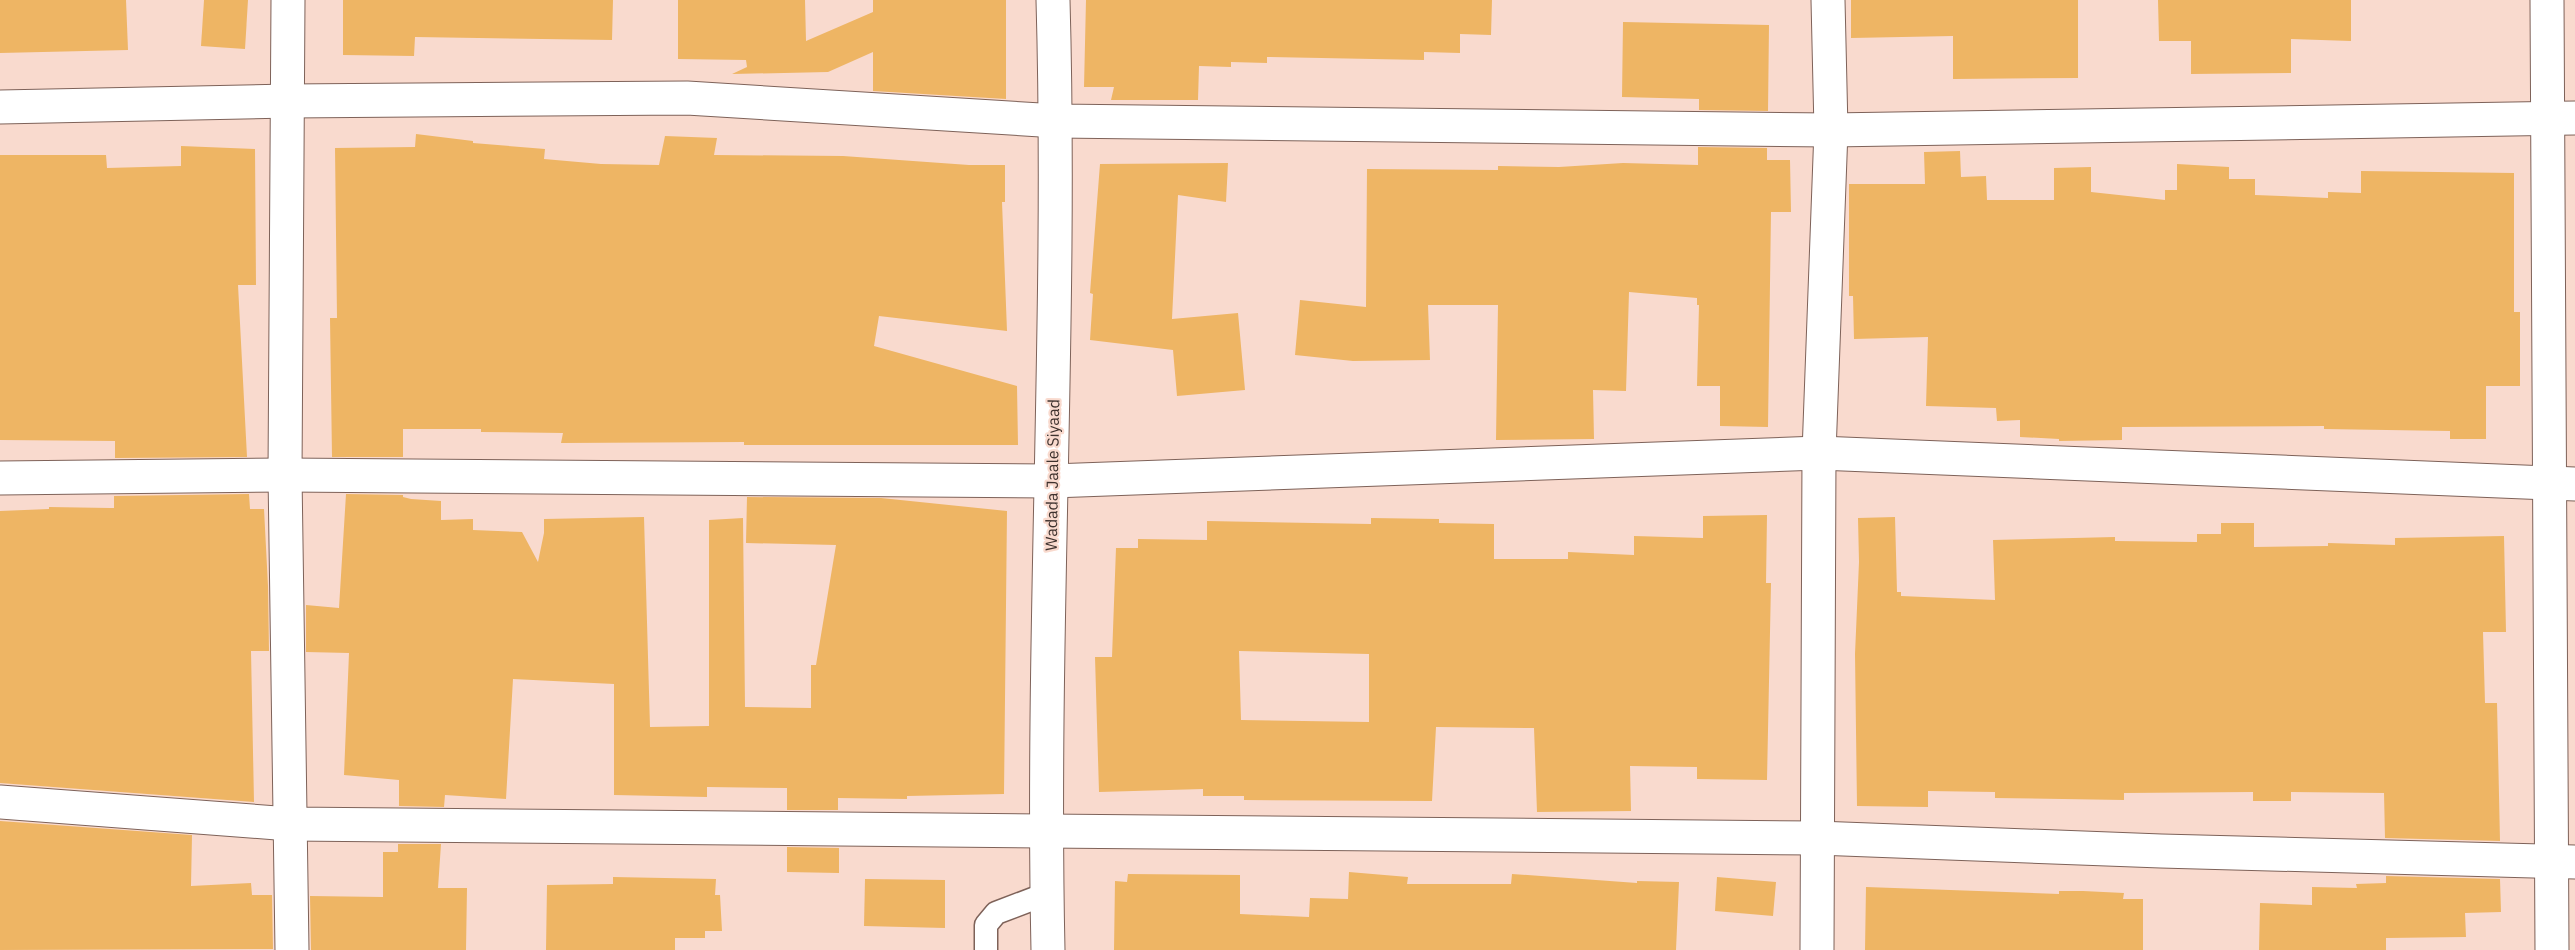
<svg xmlns="http://www.w3.org/2000/svg" width="2575" height="950" font-family="'IBM Plex Sans',sans-serif">
<rect width="100%" height="100%" fill="#f9dace"/>
<!-- building -->
<g fill="#eeb564" fill-rule="evenodd">
<path d="M 0,0 L 126,0 L 128,50 L 0,53 Z"/>
<path d="M 204,0 L 248,0 L 245,49 L 201,46 Z"/>
<path d="M 343,0 L 613,0 L 612,40 L 415,37 L 414,56 L 343,55 Z"/>
<path d="M 678,0 L 805,0 L 806,41 L 873,12 L 873,0 L 1006,0 L 1006,99 L 873,91 L 873,52 L 828,72 L 732,74 L 747,67 L 746,60 L 678,59 Z"/>
<path d="M 1086,0 L 1492,0 L 1491,35 L 1460,34 L 1460,53 L 1424,52 L 1424,60 L 1267,57 L 1267,63 L 1231,62 L 1231,67 L 1199,66 L 1198,100 L 1111,100 L 1114,87 L 1084,87 Z"/>
<path d="M 1851,0 L 2078,0 L 2078,78 L 1953,79 L 1953,36 L 1851,38 Z"/>
<path d="M 2158,0 L 2351,0 L 2351,41 L 2291,39 L 2291,73 L 2191,74 L 2191,41 L 2159,41 Z"/>
<path d="M 1623,22 L 1769,25 L 1768,111 L 1699,110 L 1699,99 L 1622,97 Z"/>
<path d="M 416,134 L 473,141 L 473,143 L 545,149 L 544,159 L 601,164 L 659,165 L 665,136 L 717,138 L 714,155 L 843,156 L 969,165 L 1005,165 L 1005,202 L 1002,202 L 1007,331 L 879,316 L 874,346 L 1017,386 L 1018,445 L 744,445 L 744,442 L 561,443 L 563,433 L 481,432 L 481,429 L 403,429 L 403,457 L 332,457 L 330,318 L 337,318 L 335,148 L 415,147 Z"/>
<path d="M 181,146 L 255,149 L 256,285 L 238,285 L 247,457 L 115,458 L 115,441 L 0,440 L 0,155 L 106,155 L 107,168 L 181,166 Z"/>
<path d="M 1698,147 L 1767,148 L 1767,160 L 1790,160 L 1791,212 L 1771,212 L 1768,427 L 1720,426 L 1720,386 L 1697,386 L 1699,305 L 1697,305 L 1697,298 L 1629,292 L 1626,391 L 1593,390 L 1594,439 L 1496,440 L 1498,305 L 1428,305 L 1430,360 L 1353,361 L 1295,355 L 1300,300 L 1366,307 L 1367,169 L 1498,170 L 1498,166 L 1559,167 L 1623,163 L 1698,165 Z"/>
<path d="M 1960,151 L 1961,177 L 1986,176 L 1987,200 L 2054,200 L 2054,168 L 2091,167 L 2091,192 L 2165,200 L 2165,190 L 2177,190 L 2177,164 L 2229,167 L 2229,179 L 2255,179 L 2255,195 L 2328,198 L 2328,192 L 2361,193 L 2361,171 L 2514,173 L 2514,312 L 2520,312 L 2520,386 L 2486,386 L 2486,439 L 2450,439 L 2450,431 L 2324,429 L 2324,426 L 2122,427 L 2122,440 L 2059,441 L 2059,439 L 2020,437 L 2020,420 L 1997,421 L 1996,408 L 1926,406 L 1928,337 L 1854,339 L 1853,296 L 1849,296 L 1849,184 L 1925,184 L 1924,152 Z"/>
<path d="M 1228,163 L 1226,202 L 1178,195 L 1172,319 L 1238,313 L 1245,390 L 1177,396 L 1173,350 L 1090,340 L 1093,294 L 1090,293 L 1100,164 Z"/>
<path d="M 249,494 L 250,509 L 264,509 L 268,586 L 269,651 L 251,651 L 254,802 L 0,783 L 0,511 L 49,509 L 49,507 L 110,508 L 114,508 L 114,496 Z"/>
<path d="M 346,494 L 403,495 L 403,497 L 411,499 L 441,501 L 441,520 L 473,519 L 473,530 L 522,532 L 538,562 L 544,533 L 544,519 L 644,517 L 650,727 L 709,726 L 709,520 L 743,518 L 745,707 L 811,708 L 811,665 L 816,665 L 836,545 L 746,543 L 747,497 L 881,498 L 1007,511 L 1004,794 L 907,796 L 907,799 L 838,798 L 838,810 L 787,810 L 787,788 L 707,787 L 707,797 L 614,795 L 614,684 L 513,679 L 506,799 L 445,795 L 444,807 L 399,806 L 399,780 L 344,775 L 349,653 L 306,652 L 306,605 L 339,608 Z"/>
<path d="M 1767,515 L 1766,583 L 1771,583 L 1767,780 L 1697,779 L 1697,767 L 1630,766 L 1631,811 L 1537,812 L 1534,728 L 1436,727 L 1432,801 L 1244,800 L 1244,796 L 1203,796 L 1203,789 L 1099,792 L 1095,657 L 1112,657 L 1116,548 L 1138,548 L 1138,539 L 1207,540 L 1207,521 L 1371,524 L 1371,518 L 1439,519 L 1439,523 L 1494,524 L 1494,559 L 1568,559 L 1568,552 L 1634,555 L 1634,536 L 1703,538 L 1703,516 ZM 1239,651 L 1369,654 L 1369,722 L 1241,720 Z"/>
<path d="M 1895,517 L 1897,592 L 1901,592 L 1901,596 L 1995,600 L 1993,540 L 2115,537 L 2115,541 L 2197,542 L 2197,534 L 2221,534 L 2221,523 L 2254,523 L 2254,547 L 2328,546 L 2328,543 L 2395,545 L 2395,538 L 2504,536 L 2506,632 L 2483,632 L 2485,703 L 2497,703 L 2500,841 L 2385,838 L 2384,793 L 2291,792 L 2291,801 L 2253,801 L 2253,792 L 2124,793 L 2124,800 L 1995,798 L 1995,792 L 1928,791 L 1928,807 L 1857,806 L 1855,654 L 1859,562 L 1858,518 Z"/>
<path d="M 0,821 L 192,835 L 191,886 L 251,883 L 252,895 L 272,895 L 273,949 L 0,950 Z"/>
<path d="M 398,844 L 441,844 L 438,888 L 467,888 L 466,950 L 311,950 L 310,896 L 383,897 L 383,852 L 398,852 Z"/>
<path d="M 787,847 L 839,848 L 839,873 L 787,872 Z"/>
<path d="M 1349,872 L 1408,877 L 1407,884 L 1511,884 L 1512,874 L 1637,883 L 1637,881 L 1679,882 L 1676,950 L 1114,950 L 1115,881 L 1127,882 L 1128,874 L 1240,875 L 1240,914 L 1309,917 L 1310,898 L 1348,899 Z"/>
<path d="M 2386,876 L 2500,879 L 2501,912 L 2465,913 L 2466,937 L 2386,938 L 2386,950 L 2259,950 L 2260,903 L 2312,905 L 2312,887 L 2357,888 L 2356,884 L 2386,883 Z"/>
<path d="M 613,877 L 716,879 L 715,895 L 720,895 L 722,931 L 705,931 L 705,938 L 675,938 L 675,950 L 546,950 L 547,885 L 613,884 Z"/>
<path d="M 1717,877 L 1776,882 L 1773,916 L 1715,911 Z"/>
<path d="M 865,879 L 945,880 L 945,928 L 864,926 Z"/>
<path d="M 1866,887 L 2059,894 L 2059,891 L 2083,891 L 2124,893 L 2123,899 L 2143,899 L 2143,950 L 1865,950 Z"/>
</g>
<g fill="none" stroke-linecap="round" stroke-linejoin="round">
<!-- service casing -->
<g stroke="#7e6259" stroke-width="25">
<path id="service" d="M 986,950 L 986,925 L 996,913 L 1046,894"/>
</g>
<!-- minor casing -->
<g stroke="#7e6259" stroke-width="35">
<g id="minor">
<path d="M 288,0 L 285,475 L 292,950"/>
<path d="M 2547,0 L 2552,950"/>
<path d="M 0,107 L 289,101 L 687,98 L 1057,121 L 1831,130 L 2575,118"/>
<path d="M 0,802 L 290,824 L 1817,838 L 2161,851 L 2575,862"/>
<path d="M 1817,950 L 1819,453 L 1831,130 L 1828,0"/>
</g>
</g>
<!-- tertiary casing -->
<g stroke="#7e6259" stroke-width="35">
<path id="tertiary" d="M 0,478 L 285,475 L 1052,481 L 1819,453 L 2575,484"/>
</g>
<!-- secondary casing -->
<g stroke="#7e6259" stroke-width="35">
<path id="secondary" d="M 1048,950 C 1041,633 1062,317 1053,0"/>
</g>
<!-- service -->
<use href="#service" stroke="#fff" stroke-width="22"/>
<!-- minor -->
<use href="#minor" stroke="#fff" stroke-width="33"/>
<!-- tertiary -->
<use href="#tertiary" stroke="#fff" stroke-width="33"/>
<!-- secondary -->
<use href="#secondary" stroke="#fff" stroke-width="33"/>
</g>
<g text-anchor="middle" stroke-width="4.5" stroke-linejoin="round" paint-order="stroke">
<!-- street labels -->
<g font-size="16" fill="#3e322e" stroke="#f9dace">
<text transform="translate(1052 475) rotate(-89)" y="6">Wadada Jaale Siyaad</text>
</g>
</g>
</svg>
